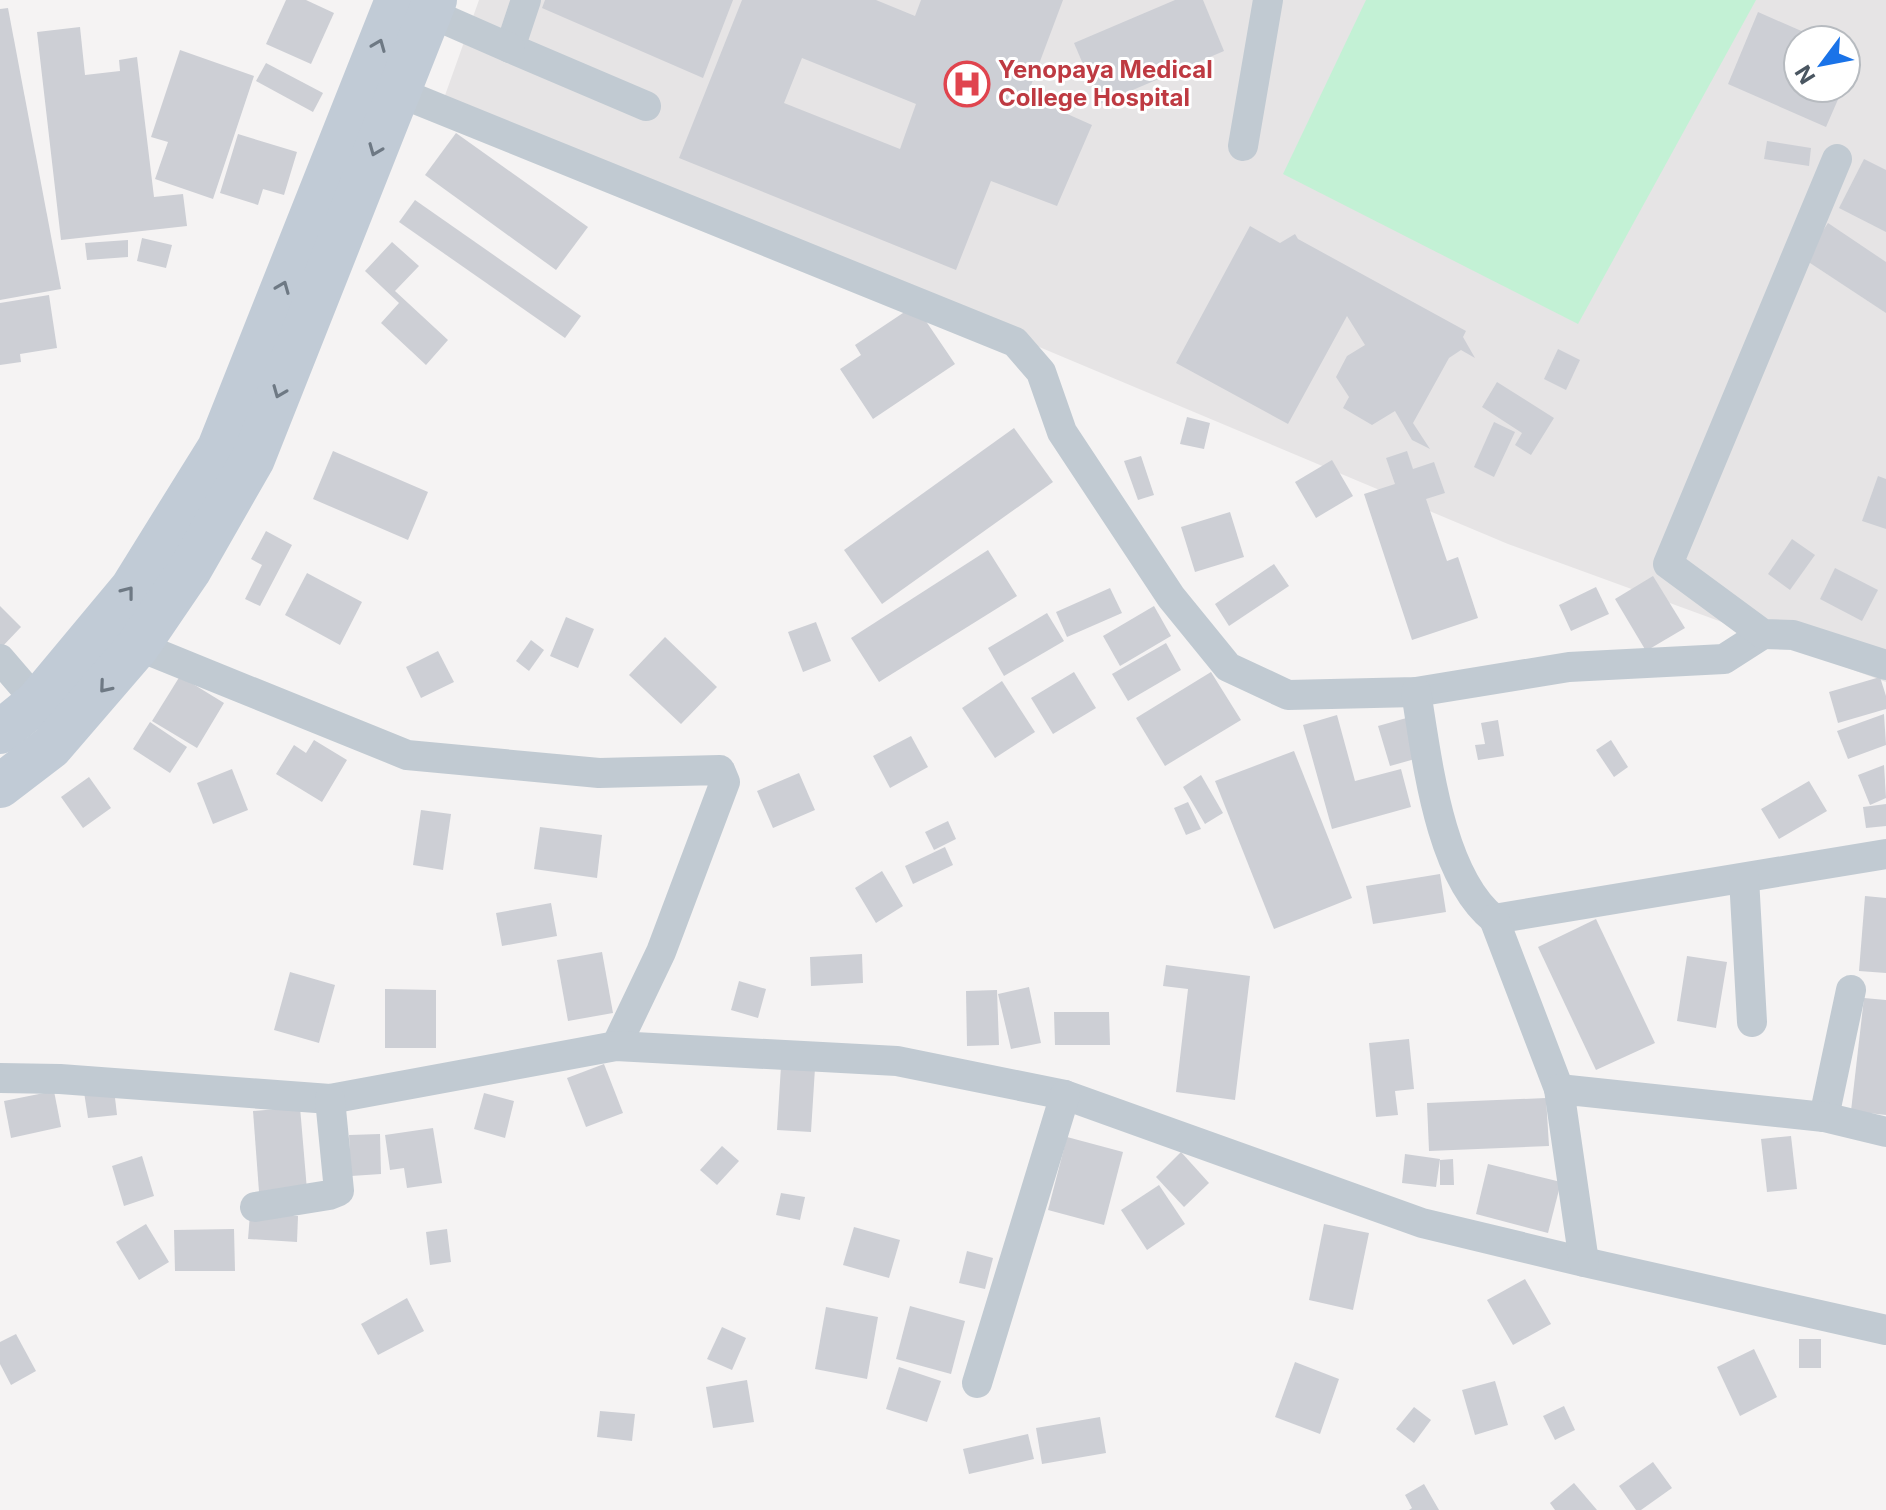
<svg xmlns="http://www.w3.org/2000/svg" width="1886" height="1510" font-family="Inter,sans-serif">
<rect width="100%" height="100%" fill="#f5f3f3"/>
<!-- education -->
<path fill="#e6e4e5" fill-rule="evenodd" d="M 479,0 L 1886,0 L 1886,682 L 1508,544 L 480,112 L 443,101 ZM 1798,40 L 1846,40 L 1846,88 L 1798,88 Z"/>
<!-- green -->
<path fill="#c3f1d5" d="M 1366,0 L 1756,0 L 1578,324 L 1283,174 Z"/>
<!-- building -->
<g fill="#cdcfd5" fill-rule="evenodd">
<path d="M 286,0 L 306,0 L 334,13 L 311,64 L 266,44 Z"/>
<path d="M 545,0 L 733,0 L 703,78 L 542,8 Z"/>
<path d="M 742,0 L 876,0 L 915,16 L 921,0 L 1063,0 L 1027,96 L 1092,125 L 1057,206 L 991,181 L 956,270 L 679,158 ZM 802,58 L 916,104 L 900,149 L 784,103 Z"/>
<path d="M 1175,0 L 1203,0 L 1224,51 L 1100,104 L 1074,43 Z"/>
<path d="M 8,8 L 61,289 L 0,300 L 0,9 Z"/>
<path d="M 1758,12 L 1822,40 L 1798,40 L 1798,88 L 1843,88 L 1826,127 L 1728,84 Z"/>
<path d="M 80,27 L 85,75 L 120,71 L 119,60 L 137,57 L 154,197 L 183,194 L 187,226 L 61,240 L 37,32 Z"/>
<path d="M 180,50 L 254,76 L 213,199 L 155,179 L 168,142 L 151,137 Z"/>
<path d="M 266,63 L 323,93 L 313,112 L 256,81 Z"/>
<path d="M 456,133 L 588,227 L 556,270 L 425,175 Z"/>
<path d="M 238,134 L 297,152 L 284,195 L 263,189 L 258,205 L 220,193 Z"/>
<path d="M 1767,141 L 1811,148 L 1809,166 L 1764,159 Z"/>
<path d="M 1864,159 L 1886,170 L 1886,232 L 1839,208 Z"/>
<path d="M 415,200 L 581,316 L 565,338 L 399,222 Z"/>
<path d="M 1828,223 L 1886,262 L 1886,313 L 1804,259 Z"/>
<path d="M 1250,226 L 1280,243 L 1295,234 L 1298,239 L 1466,331 L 1463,337 L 1475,358 L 1461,350 L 1449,358 L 1413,423 L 1430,449 L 1412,440 L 1395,411 L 1372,425 L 1343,408 L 1349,397 L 1336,377 L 1347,356 L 1365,345 L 1347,316 L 1288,424 L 1176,363 Z"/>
<path d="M 142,238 L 172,245 L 166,268 L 137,261 Z"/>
<path d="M 128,240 L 128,257 L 87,260 L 85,243 Z"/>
<path d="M 392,242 L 419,266 L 395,291 L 448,340 L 426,365 L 381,323 L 399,303 L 365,271 Z"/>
<path d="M 49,295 L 57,348 L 20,354 L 21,362 L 0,365 L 0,303 Z"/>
<path d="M 915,305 L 955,364 L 873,419 L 840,369 L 861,355 L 855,345 Z"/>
<path d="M 1558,349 L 1580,360 L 1566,390 L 1544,379 Z"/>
<path d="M 1497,382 L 1554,418 L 1531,455 L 1515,445 L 1522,433 L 1482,407 Z"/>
<path d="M 1187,417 L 1210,423 L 1204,449 L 1180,444 Z"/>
<path d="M 1494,422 L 1515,432 L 1494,477 L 1474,467 Z"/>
<path d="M 1014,428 L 1053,482 L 882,604 L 844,550 Z"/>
<path d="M 333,451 L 428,492 L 408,540 L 313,499 Z"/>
<path d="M 1407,451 L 1413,469 L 1434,462 L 1445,493 L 1426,499 L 1447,561 L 1458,557 L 1478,618 L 1412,640 L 1364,494 L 1395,484 L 1386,458 Z"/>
<path d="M 1141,456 L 1154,495 L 1138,500 L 1124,461 Z"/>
<path d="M 1332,460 L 1353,496 L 1316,518 L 1295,482 Z"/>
<path d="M 1878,476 L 1886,479 L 1886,529 L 1862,521 Z"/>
<path d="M 1230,512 L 1244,557 L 1195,572 L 1181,527 Z"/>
<path d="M 266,531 L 292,545 L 260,606 L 245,599 L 262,565 L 251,559 Z"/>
<path d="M 1792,539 L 1815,555 L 1790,590 L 1768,574 Z"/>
<path d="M 988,550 L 1017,596 L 879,682 L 851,638 Z"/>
<path d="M 1274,564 L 1289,586 L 1229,626 L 1215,604 Z"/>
<path d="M 1835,568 L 1878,590 L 1862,621 L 1820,599 Z"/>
<path d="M 307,573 L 362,602 L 340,645 L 285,615 Z"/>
<path d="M 1653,576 L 1685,628 L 1646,651 L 1615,599 Z"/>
<path d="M 1596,587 L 1609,614 L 1571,631 L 1559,605 Z"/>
<path d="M 1110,588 L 1122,613 L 1067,637 L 1056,612 Z"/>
<path d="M 0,606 L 21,627 L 0,649 Z"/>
<path d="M 1154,606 L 1171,636 L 1120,666 L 1103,636 Z"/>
<path d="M 1047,613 L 1064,641 L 1004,676 L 988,648 Z"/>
<path d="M 566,617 L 594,629 L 578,668 L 550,656 Z"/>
<path d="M 816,622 L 831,661 L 803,672 L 788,632 Z"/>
<path d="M 665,637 L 717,687 L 681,724 L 629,675 Z"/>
<path d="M 531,640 L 544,650 L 529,671 L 516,661 Z"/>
<path d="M 1166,643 L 1181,670 L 1128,701 L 1112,674 Z"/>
<path d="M 438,651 L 454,682 L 421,698 L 406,667 Z"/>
<path d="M 1074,672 L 1096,708 L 1053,734 L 1031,698 Z"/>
<path d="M 1211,672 L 1241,720 L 1165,766 L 1136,718 Z"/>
<path d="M 180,676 L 224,703 L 197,748 L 152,721 Z"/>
<path d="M 1880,677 L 1886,696 L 1886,709 L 1838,723 L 1829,692 Z"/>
<path d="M 1002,681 L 1035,732 L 995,758 L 962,708 Z"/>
<path d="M 1884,714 L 1886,745 L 1848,759 L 1837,731 Z"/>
<path d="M 1337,715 L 1355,781 L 1401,769 L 1411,807 L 1332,829 L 1303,725 Z"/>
<path d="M 1410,717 L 1422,757 L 1390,766 L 1378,726 Z"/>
<path d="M 1498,720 L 1504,756 L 1478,760 L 1475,745 L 1485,744 L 1481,723 Z"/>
<path d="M 150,722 L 187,747 L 170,773 L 133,749 Z"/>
<path d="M 911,736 L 928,767 L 890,788 L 873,756 Z"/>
<path d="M 314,740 L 347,760 L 322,802 L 276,774 L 294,745 L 306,753 Z"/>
<path d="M 1611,740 L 1628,767 L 1614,777 L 1596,750 Z"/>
<path d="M 1294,751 L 1352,898 L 1274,929 L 1215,781 Z"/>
<path d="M 1884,765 L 1886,798 L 1870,805 L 1858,775 Z"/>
<path d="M 232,769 L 248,810 L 213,824 L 197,783 Z"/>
<path d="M 799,773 L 815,810 L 773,828 L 757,791 Z"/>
<path d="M 1201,775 L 1223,813 L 1205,824 L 1183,787 Z"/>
<path d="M 89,777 L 111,808 L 83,828 L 61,797 Z"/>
<path d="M 1809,781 L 1827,811 L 1779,839 L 1761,809 Z"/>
<path d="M 1188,802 L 1201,829 L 1186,835 L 1174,808 Z"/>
<path d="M 1886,804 L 1886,826 L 1866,828 L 1863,807 Z"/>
<path d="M 421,810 L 451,814 L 443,870 L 413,865 Z"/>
<path d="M 948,821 L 956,839 L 934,850 L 925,832 Z"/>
<path d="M 540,827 L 602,835 L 597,878 L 534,869 Z"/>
<path d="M 945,847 L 953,865 L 913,884 L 905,866 Z"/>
<path d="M 882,871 L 903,906 L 876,923 L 855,888 Z"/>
<path d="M 1440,874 L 1446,912 L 1373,924 L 1366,886 Z"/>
<path d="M 1865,896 L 1886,898 L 1886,973 L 1859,971 Z"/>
<path d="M 551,903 L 557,936 L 502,946 L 496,913 Z"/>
<path d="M 1596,919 L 1655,1043 L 1596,1070 L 1538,947 Z"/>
<path d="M 602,952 L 613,1013 L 568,1021 L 557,960 Z"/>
<path d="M 862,954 L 863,983 L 811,986 L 810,957 Z"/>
<path d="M 1687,956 L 1727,962 L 1716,1028 L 1677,1021 Z"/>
<path d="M 1166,965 L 1250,976 L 1235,1100 L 1176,1092 L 1188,989 L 1163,986 Z"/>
<path d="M 290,972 L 335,985 L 319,1043 L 274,1030 Z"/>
<path d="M 739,981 L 766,989 L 758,1018 L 731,1010 Z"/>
<path d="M 1029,987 L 1041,1043 L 1011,1049 L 998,994 Z"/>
<path d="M 385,989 L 436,990 L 436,1048 L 385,1048 Z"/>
<path d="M 997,990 L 999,1045 L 967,1046 L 966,991 Z"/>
<path d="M 1864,998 L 1886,1000 L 1886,1115 L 1851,1111 Z"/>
<path d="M 1054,1012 L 1109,1012 L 1110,1045 L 1055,1045 Z"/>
<path d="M 1409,1039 L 1414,1089 L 1395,1091 L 1398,1115 L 1376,1117 L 1369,1043 Z"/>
<path d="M 604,1064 L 623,1113 L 586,1127 L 567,1078 Z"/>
<path d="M 781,1066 L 815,1068 L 811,1132 L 777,1130 Z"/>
<path d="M 114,1089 L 117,1115 L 88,1118 L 84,1092 Z"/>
<path d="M 54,1091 L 61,1127 L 11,1138 L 4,1101 Z"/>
<path d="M 484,1093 L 514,1101 L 505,1138 L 474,1129 Z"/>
<path d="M 1546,1098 L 1549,1146 L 1429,1151 L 1427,1103 Z"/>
<path d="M 300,1107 L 308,1202 L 260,1205 L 253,1111 Z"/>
<path d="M 433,1128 L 442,1183 L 407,1188 L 404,1168 L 390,1170 L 385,1135 Z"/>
<path d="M 380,1134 L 381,1174 L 351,1176 L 349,1135 Z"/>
<path d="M 1791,1136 L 1797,1189 L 1767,1192 L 1761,1139 Z"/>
<path d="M 1067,1137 L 1123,1152 L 1104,1225 L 1048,1210 Z"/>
<path d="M 722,1146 L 739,1161 L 717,1185 L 700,1170 Z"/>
<path d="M 1181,1152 L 1209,1183 L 1184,1207 L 1156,1177 Z"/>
<path d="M 1405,1154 L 1440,1159 L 1436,1187 L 1402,1183 Z"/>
<path d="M 142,1156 L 154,1196 L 124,1206 L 112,1166 Z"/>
<path d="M 1453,1159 L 1454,1185 L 1440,1185 L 1440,1160 Z"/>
<path d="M 1488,1164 L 1561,1182 L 1548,1233 L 1476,1214 Z"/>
<path d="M 1159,1185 L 1185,1224 L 1147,1250 L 1121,1210 Z"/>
<path d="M 781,1193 L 805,1197 L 800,1220 L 776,1215 Z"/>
<path d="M 250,1214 L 298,1216 L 297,1242 L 248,1239 Z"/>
<path d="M 146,1224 L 169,1262 L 139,1280 L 116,1242 Z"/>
<path d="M 1324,1224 L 1369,1233 L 1353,1310 L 1309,1300 Z"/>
<path d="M 854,1227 L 900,1240 L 889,1278 L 843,1265 Z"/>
<path d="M 234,1229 L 235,1271 L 175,1271 L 174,1230 Z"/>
<path d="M 447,1229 L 451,1262 L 430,1265 L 426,1232 Z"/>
<path d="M 967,1251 L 993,1258 L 985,1289 L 959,1283 Z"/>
<path d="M 1525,1279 L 1551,1324 L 1513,1345 L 1487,1300 Z"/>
<path d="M 407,1298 L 424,1331 L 378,1355 L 361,1324 Z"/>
<path d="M 910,1306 L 965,1321 L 951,1374 L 896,1359 Z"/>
<path d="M 826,1307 L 878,1317 L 867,1379 L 815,1369 Z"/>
<path d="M 722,1327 L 746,1338 L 732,1370 L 707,1359 Z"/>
<path d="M 16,1334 L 36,1371 L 11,1385 L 0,1364 L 0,1342 Z"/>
<rect x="1799" y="1339" width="22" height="29"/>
<path d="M 1754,1349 L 1777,1397 L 1740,1416 L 1717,1367 Z"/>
<path d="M 1295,1362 L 1339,1379 L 1320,1434 L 1275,1417 Z"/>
<path d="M 899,1367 L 941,1381 L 927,1422 L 886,1409 Z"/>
<path d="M 747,1380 L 754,1422 L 713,1428 L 706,1387 Z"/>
<path d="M 1495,1381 L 1508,1425 L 1475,1435 L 1462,1390 Z"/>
<path d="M 1564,1406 L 1575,1430 L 1555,1440 L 1543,1416 Z"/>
<path d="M 1414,1407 L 1431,1420 L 1414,1443 L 1396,1429 Z"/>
<path d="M 600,1411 L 635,1414 L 632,1441 L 597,1437 Z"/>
<path d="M 1100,1417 L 1106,1453 L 1042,1464 L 1036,1428 Z"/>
<path d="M 1028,1434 L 1034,1459 L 969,1474 L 963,1449 Z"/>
<path d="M 1653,1462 L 1672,1488 L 1641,1510 L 1636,1510 L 1619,1486 Z"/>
<path d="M 1574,1483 L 1597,1510 L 1555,1510 L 1550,1503 Z"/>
<path d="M 1424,1484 L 1439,1510 L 1409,1510 L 1412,1508 L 1405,1495 Z"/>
</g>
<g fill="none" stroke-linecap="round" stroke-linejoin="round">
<!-- street -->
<g stroke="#c1cad2" stroke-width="30">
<path d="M 526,0 L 510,48 L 646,106"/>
<path d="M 430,13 L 510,48"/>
<path d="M 398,92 L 1015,342 L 1041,372 L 1062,432 L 1171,597 L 1228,667 L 1288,695 L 1416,692 L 1569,667 L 1724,659 L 1763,634"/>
<path d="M 1243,146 L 1268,0"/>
<path d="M 1837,159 L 1668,564 L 1763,634 L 1793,635 L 1886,665"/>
<path d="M 138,646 L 407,755 L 599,773 L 720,770 L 725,782 L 661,952 L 616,1046"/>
<path d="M 0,659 L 37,702"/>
<path d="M 1416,692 C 1427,758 1439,875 1494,919 L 1886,854"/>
<path d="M 1744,878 L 1752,1022"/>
<path d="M 1494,919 L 1559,1089"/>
<path d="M 0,1078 L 60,1079 L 330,1099 L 616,1046 L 897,1061 L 1065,1095 L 1422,1223 L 1584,1262 L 1886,1330"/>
<path d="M 1824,1117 L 1851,990"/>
<path d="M 255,1207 L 329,1195 L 339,1191 L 330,1099"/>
<path d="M 1584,1262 L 1559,1089 L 1824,1117 L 1886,1132"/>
<path d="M 977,1383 L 1065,1095"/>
</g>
<!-- secondary -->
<g stroke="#c1cbd6" stroke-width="44">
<path d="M 0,732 L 37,702 L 132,588 L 219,448 L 397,0"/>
<path d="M 0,786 L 51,747 L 138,646 L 189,571 L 253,459 L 435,0"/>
</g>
</g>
<!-- one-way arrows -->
<defs><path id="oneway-chevron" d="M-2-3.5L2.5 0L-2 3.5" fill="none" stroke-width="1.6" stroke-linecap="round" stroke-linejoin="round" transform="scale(2)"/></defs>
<g stroke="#6e7984">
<use href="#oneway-chevron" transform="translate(379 45) rotate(-68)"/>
<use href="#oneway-chevron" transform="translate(375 150) rotate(112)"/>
<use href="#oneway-chevron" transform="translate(283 287) rotate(-68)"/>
<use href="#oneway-chevron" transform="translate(279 392) rotate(112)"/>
<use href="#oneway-chevron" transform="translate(128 592) rotate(-52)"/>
<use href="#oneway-chevron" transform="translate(105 687) rotate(130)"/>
</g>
<!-- icons -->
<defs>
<g id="hospital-ring" transform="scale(2.3)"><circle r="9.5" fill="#fff" stroke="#e0444e" stroke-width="1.5"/><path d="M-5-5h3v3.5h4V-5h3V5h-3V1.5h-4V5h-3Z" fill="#e0444e"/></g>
</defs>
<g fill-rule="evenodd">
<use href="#hospital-ring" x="967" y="84"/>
</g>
<g text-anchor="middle" stroke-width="6" stroke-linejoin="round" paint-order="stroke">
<!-- health labels -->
<g font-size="24" font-weight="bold" fill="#be3a42" stroke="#fff" text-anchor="start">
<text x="998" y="78">Yenopaya Medical<tspan x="998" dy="28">College Hospital</tspan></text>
</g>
</g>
<!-- north arrow -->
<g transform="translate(1822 64) rotate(238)"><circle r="38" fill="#ffffff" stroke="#b7bbc0" stroke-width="2"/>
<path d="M0-6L14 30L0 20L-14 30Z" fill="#1a73e8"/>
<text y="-12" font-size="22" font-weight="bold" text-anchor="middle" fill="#4a5661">N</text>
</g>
</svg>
